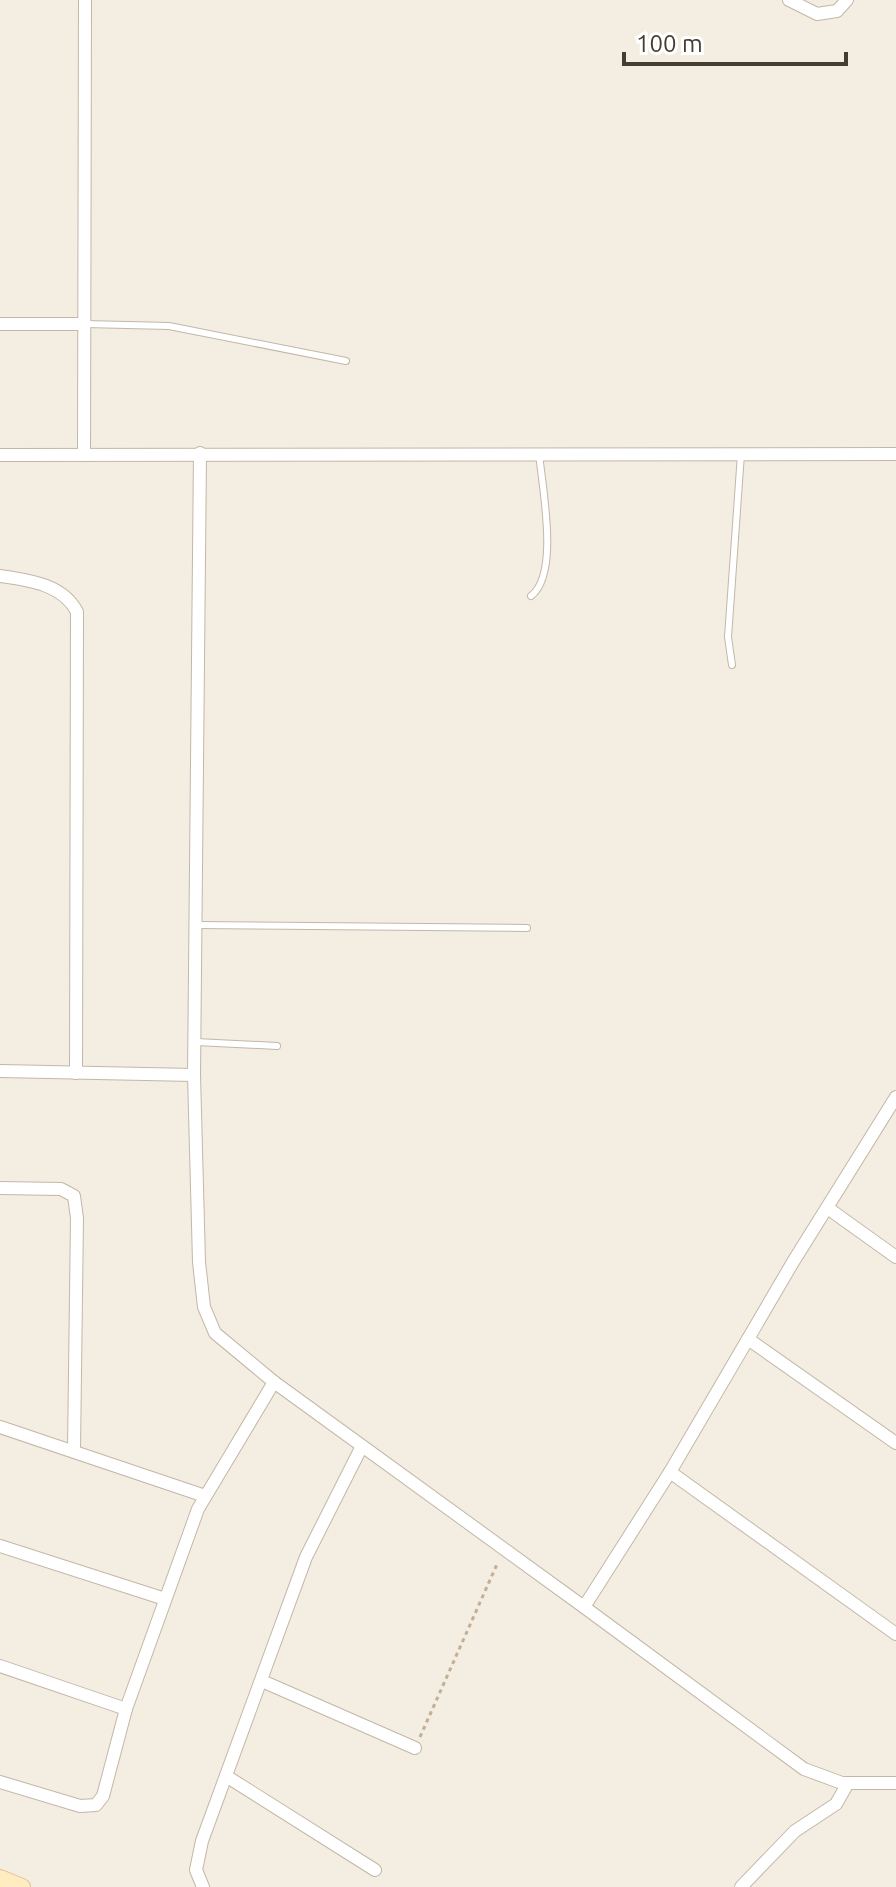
<svg xmlns="http://www.w3.org/2000/svg" width="896" height="1887" font-family="Ubuntu,sans-serif">
<rect width="100%" height="100%" fill="#f3ede2"/>
<g fill="none" stroke-linecap="round" stroke-linejoin="round">
<!-- lane casing -->
<g stroke="#c3b7a7" stroke-width="8">
<g id="lane">
<path d="M 85,324 L 169,326 L 346,361"/>
<path d="M 531,596 C 560,574 542,487 539,453"/>
<path d="M 732,665 L 728,637 L 741,454"/>
<path d="M 196,925 L 527,928"/>
<path d="M 196,1042 L 277,1046"/>
</g>
</g>
<!-- street casing -->
<g stroke="#c3b7a7" stroke-width="14">
<g id="street">
<path d="M 789,0 L 817,14 L 837,11 L 847,0"/>
<path d="M 0,324 L 84,324"/>
<path d="M 200,453 L 194,1075 L 199,1262 L 204,1307 L 215,1333 L 274,1382 L 584,1607"/>
<path d="M 0,455 L 896,454"/>
<path d="M 84,455 L 85,0"/>
<path d="M 0,576 C 28,580 63,584 77,612 L 76,1073"/>
<path d="M 0,1071 L 194,1075"/>
<path d="M 896,1097 L 793,1262 L 670,1472 L 584,1607 L 804,1769 L 842,1783 L 896,1783"/>
<path d="M 0,1188 L 61,1189 L 74,1196 L 77,1218 L 74,1450"/>
<path d="M 829,1209 L 896,1257"/>
<path d="M 748,1339 L 896,1443"/>
<path d="M 0,1427 L 205,1496"/>
<path d="M 670,1472 L 896,1634"/>
<path d="M 0,1546 L 165,1599"/>
<path d="M 0,1666 L 126,1709"/>
<path d="M 262,1681 L 415,1748"/>
<path d="M 226,1776 L 375,1870"/>
<path d="M 0,1782 L 80,1806 L 96,1805 L 103,1796 L 126,1709 L 198,1509 L 274,1382"/>
<path d="M 203,1887 L 196,1870 L 202,1841 L 306,1557 L 361,1448"/>
<path d="M 741,1887 L 795,1831 L 836,1804 L 848,1783"/>
</g>
</g>
<!-- secondary casing -->
<g stroke="#dcc28e" stroke-width="18">
<path id="secondary" d="M 0,1878 L 22,1887"/>
</g>
<!-- path -->
<path stroke="#c3af94" stroke-width="3" stroke-dasharray="4 4" stroke-linecap="butt" d="M 420,1737 L 498,1562"/>
<!-- lane -->
<use href="#lane" stroke="#fff" stroke-width="6"/>
<!-- street -->
<use href="#street" stroke="#fff" stroke-width="12"/>
<!-- secondary -->
<use href="#secondary" stroke="#ffecc1" stroke-width="16"/>
</g>
<!-- scale -->
<path d="M624 52v12h222v-12" fill="none" stroke="#463d32" stroke-width="4"/>
<text x="636" y="52" font-size="24" fill="#463d32" stroke="#ffffff" stroke-width="6" paint-order="stroke">100 m</text>
</svg>
